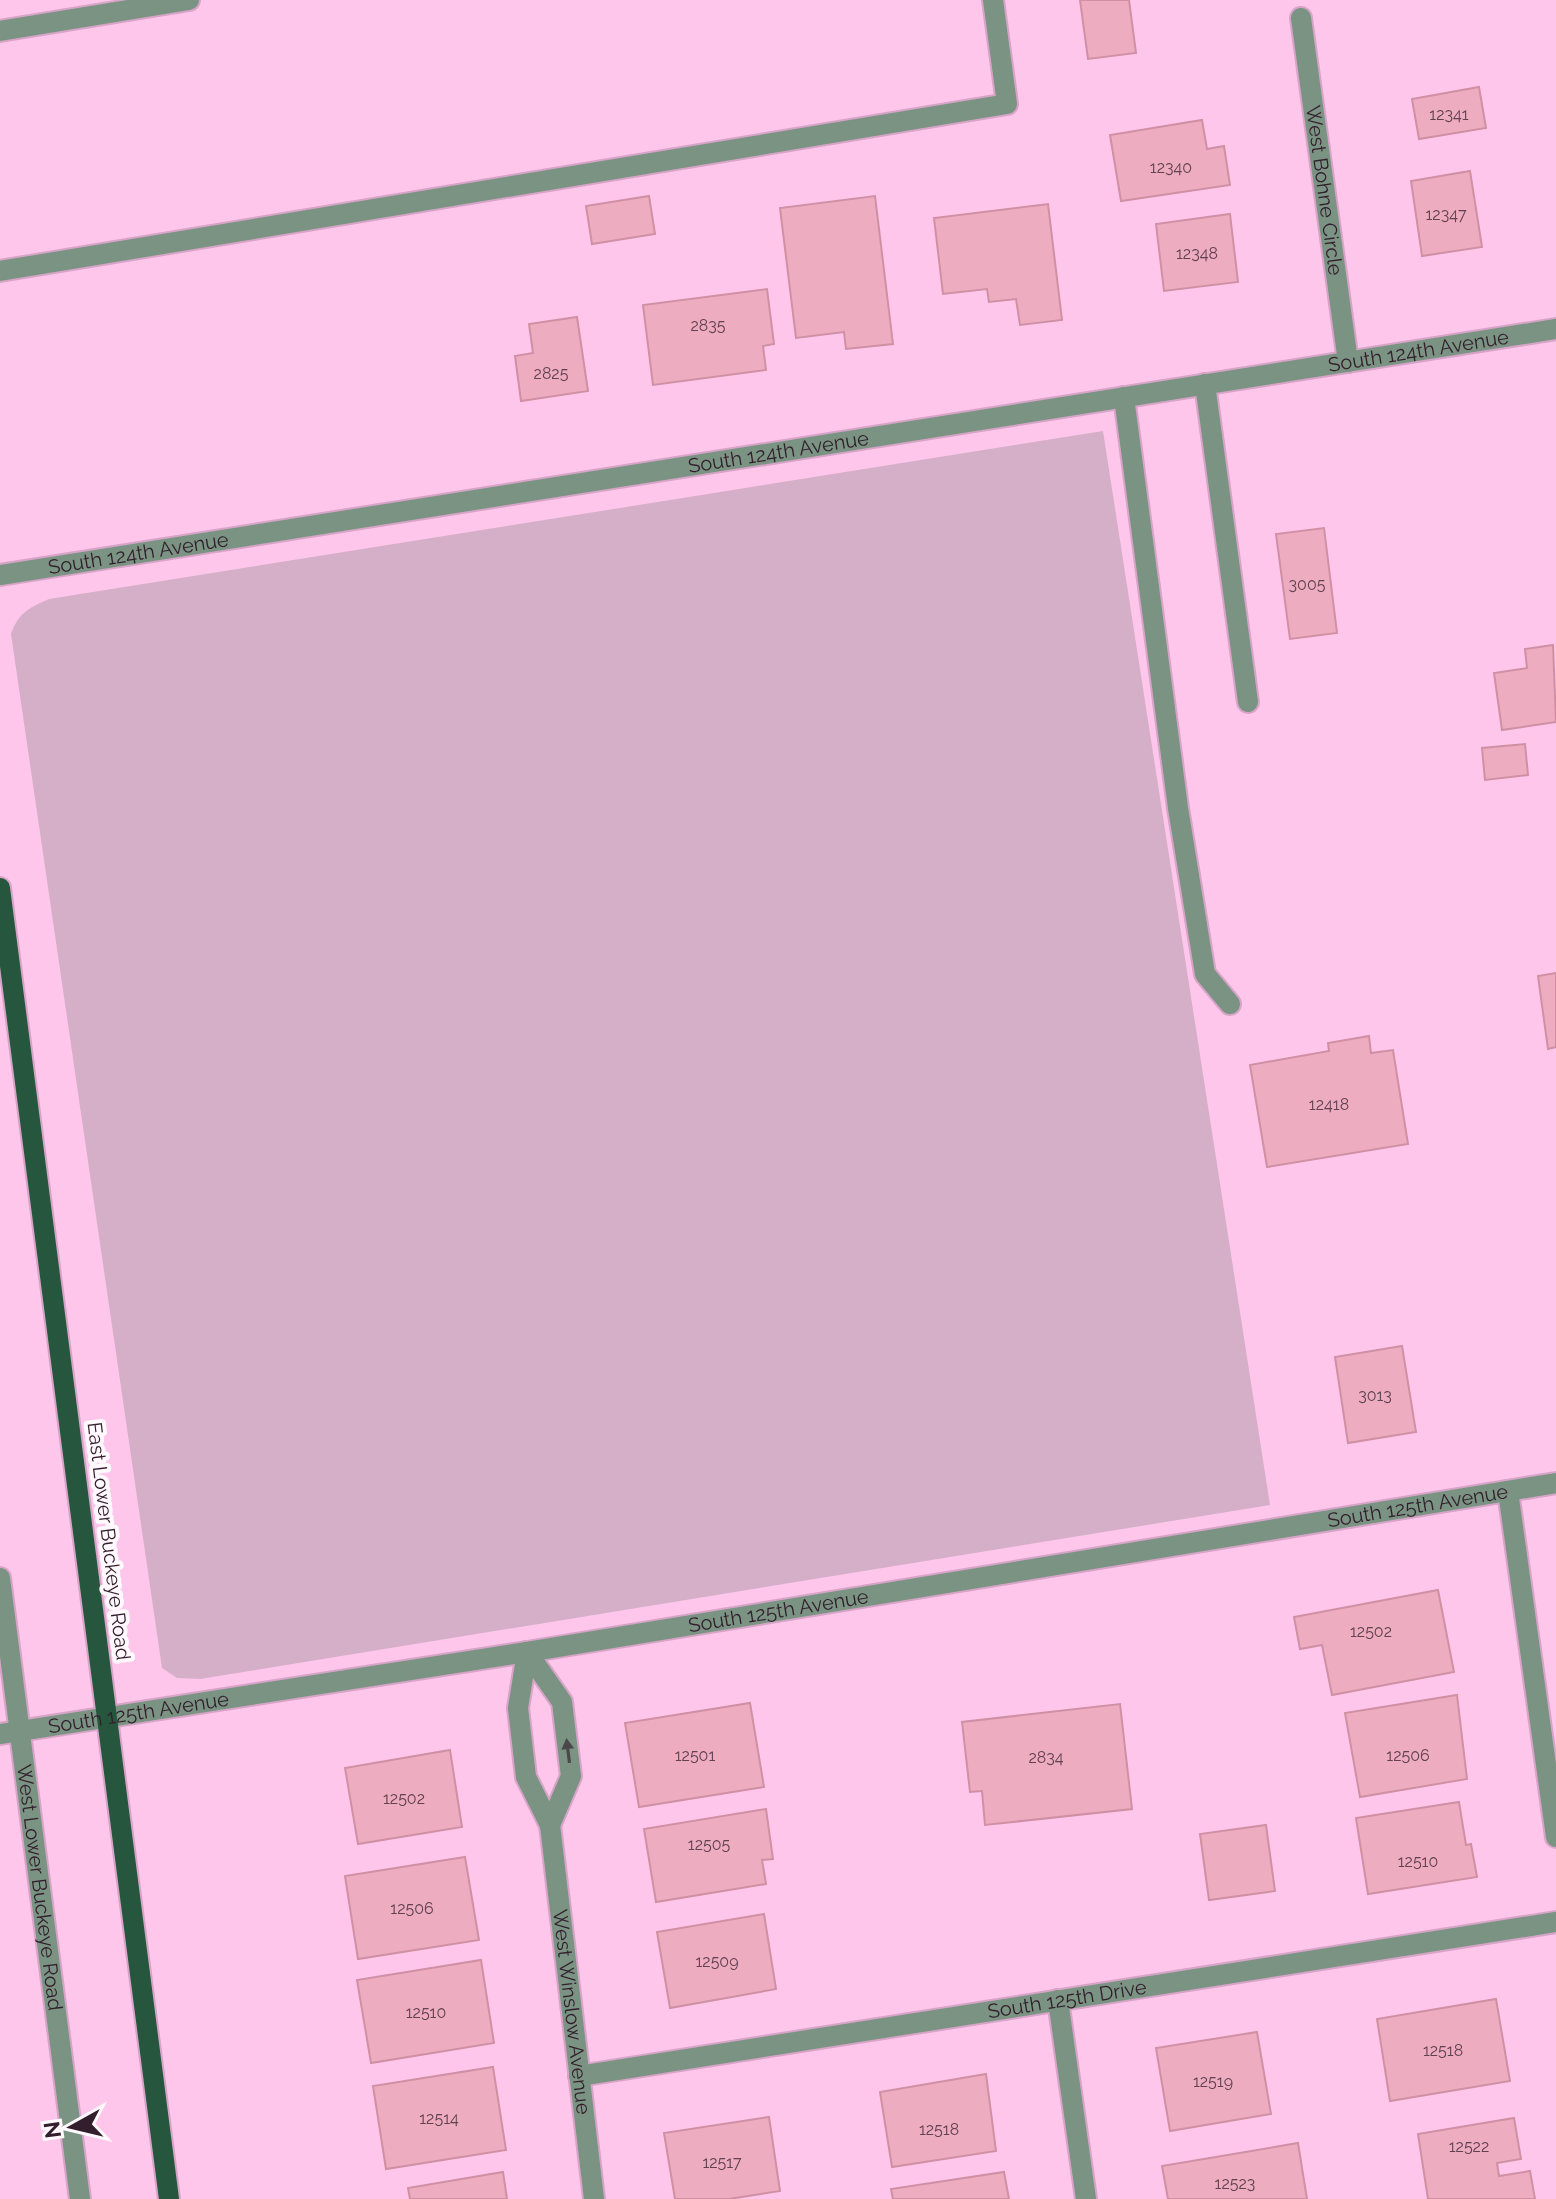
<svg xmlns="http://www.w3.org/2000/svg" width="1556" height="2199" font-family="Raleway,sans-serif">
<rect width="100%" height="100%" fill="#ffc6ec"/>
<!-- green -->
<path fill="#d5afc8" d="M 1103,431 L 1270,1505 L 200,1679 L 177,1678 L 162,1668 L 11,634 C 18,613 30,607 49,599 Z"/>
<!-- building -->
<g fill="#eeacc1" stroke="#d090a4" stroke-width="2">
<path d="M 1080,0 L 1129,0 L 1136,53 L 1088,59 Z"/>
<path d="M 1479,87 L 1486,128 L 1419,139 L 1412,99 Z"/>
<path d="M 1202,120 L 1207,149 L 1224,146 L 1230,185 L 1121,201 L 1110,135 Z"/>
<path d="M 1470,171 L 1482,247 L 1422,256 L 1411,181 Z"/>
<path d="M 649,196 L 655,234 L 592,244 L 586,206 Z"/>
<path d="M 875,196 L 893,344 L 846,349 L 844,332 L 796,338 L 780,208 Z"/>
<path d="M 1048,204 L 1062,320 L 1020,325 L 1016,299 L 989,302 L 987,289 L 943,294 L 934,218 Z"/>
<path d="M 1230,214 L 1238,282 L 1164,291 L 1156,224 Z"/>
<path d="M 767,289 L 774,344 L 763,346 L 766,370 L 653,385 L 643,305 Z"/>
<path d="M 577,317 L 588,391 L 521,401 L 515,356 L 533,353 L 529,324 Z"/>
<path d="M 1324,528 L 1337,633 L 1290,639 L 1276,534 Z"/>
<path d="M 1553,645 L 1556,722 L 1502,730 L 1494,673 L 1527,668 L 1525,649 Z"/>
<path d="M 1525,744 L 1528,775 L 1485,780 L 1482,748 Z"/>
<path d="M 1556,973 L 1556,1047 L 1548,1049 L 1538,976 Z"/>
<path d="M 1369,1036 L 1371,1053 L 1393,1050 L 1408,1144 L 1267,1167 L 1250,1065 L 1329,1051 L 1328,1043 Z"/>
<path d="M 1402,1346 L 1416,1432 L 1348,1443 L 1335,1357 Z"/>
<path d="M 1438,1590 L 1454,1672 L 1332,1695 L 1322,1645 L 1300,1649 L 1294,1617 Z"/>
<path d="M 1457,1695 L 1467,1779 L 1360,1797 L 1345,1713 Z"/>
<path d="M 750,1703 L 764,1787 L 639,1807 L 625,1723 Z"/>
<path d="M 1120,1704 L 1132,1809 L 985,1825 L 982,1791 L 970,1792 L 962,1722 Z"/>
<path d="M 450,1750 L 462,1827 L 358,1844 L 345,1768 Z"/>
<path d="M 1459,1802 L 1466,1845 L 1471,1844 L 1477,1877 L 1368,1894 L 1356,1818 Z"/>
<path d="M 766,1809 L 773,1859 L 762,1860 L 766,1884 L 656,1902 L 644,1829 Z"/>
<path d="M 1266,1825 L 1275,1891 L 1209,1900 L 1200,1834 Z"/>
<path d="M 465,1857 L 479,1940 L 358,1959 L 345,1876 Z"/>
<path d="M 764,1914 L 776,1989 L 670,2008 L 657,1932 Z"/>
<path d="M 481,1960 L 494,2043 L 371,2063 L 357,1980 Z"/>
<path d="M 1496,1999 L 1510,2081 L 1390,2101 L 1377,2019 Z"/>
<path d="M 1257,2032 L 1271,2114 L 1170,2131 L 1156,2048 Z"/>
<path d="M 493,2067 L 506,2150 L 386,2169 L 373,2086 Z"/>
<path d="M 986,2074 L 996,2151 L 892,2167 L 880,2092 Z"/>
<path d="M 769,2117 L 780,2191 L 729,2199 L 675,2199 L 664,2133 Z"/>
<path d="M 1514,2118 L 1521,2159 L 1497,2163 L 1499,2176 L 1530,2171 L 1535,2199 L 1428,2199 L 1418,2134 Z"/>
<path d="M 1298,2143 L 1307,2199 L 1168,2199 L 1162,2166 Z"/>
<path d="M 503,2172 L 507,2199 L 410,2199 L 408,2188 Z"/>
<path d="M 1004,2172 L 1009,2199 L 893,2199 L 891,2189 Z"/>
</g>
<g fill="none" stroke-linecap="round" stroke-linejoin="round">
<!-- minor casing -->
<g stroke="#d6a4c6" stroke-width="24">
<g id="minor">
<path id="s1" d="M 1301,18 L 1348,362"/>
<path d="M 0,31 L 189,0"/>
<path d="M 0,271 L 1007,104 L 993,0"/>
<path d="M 1205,384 L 1248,702"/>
<path d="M 1124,397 L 1178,808 L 1205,974 L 1230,1004"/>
<path id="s2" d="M 0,575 L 1556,329"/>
<path d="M 1508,1491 L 1556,1837"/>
<path id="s3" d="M 0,1578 L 80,2199"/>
<path id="s4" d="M 527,1652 L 518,1708 L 526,1777 L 550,1825 L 594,2199"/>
<path d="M 527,1652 L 562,1702 L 571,1776 L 550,1825"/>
<path id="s5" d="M 0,1734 L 527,1652 L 1556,1483"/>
<path d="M 1058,2000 L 1086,2199"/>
<path id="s6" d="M 579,2076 L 1556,1922"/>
</g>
</g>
<!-- major casing -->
<g stroke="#d6a4c6" stroke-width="24">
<path id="major" d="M 0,888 L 169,2199"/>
</g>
<!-- minor -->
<use href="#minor" stroke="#7a9383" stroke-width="20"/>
<!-- major -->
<use href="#major" stroke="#26573e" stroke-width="20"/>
</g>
<!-- one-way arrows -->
<defs><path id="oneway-solid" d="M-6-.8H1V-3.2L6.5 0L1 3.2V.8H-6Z" transform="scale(2)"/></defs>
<use fill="#4b474a" href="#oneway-solid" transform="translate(568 1751) rotate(-97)"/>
<g text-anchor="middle" stroke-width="8" stroke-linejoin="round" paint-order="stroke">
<!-- number labels -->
<g font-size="16" fill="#614251">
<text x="1449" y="120">12341</text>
<text x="1171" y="173">12340</text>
<text x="1446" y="220">12347</text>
<text x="1197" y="259">12348</text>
<text x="708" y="331">2835</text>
<text x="551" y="379">2825</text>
<text x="1307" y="590">3005</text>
<text x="1329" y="1110">12418</text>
<text x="1375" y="1401">3013</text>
<text x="1371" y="1637">12502</text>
<text x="695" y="1761">12501</text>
<text x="1408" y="1761">12506</text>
<text x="1046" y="1763">2834</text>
<text x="404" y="1804">12502</text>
<text x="709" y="1850">12505</text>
<text x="1418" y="1867">12510</text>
<text x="412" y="1914">12506</text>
<text x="717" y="1967">12509</text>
<text x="426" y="2018">12510</text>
<text x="1443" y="2056">12518</text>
<text x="1213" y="2087">12519</text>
<text x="439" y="2124">12514</text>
<text x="939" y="2135">12518</text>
<text x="1469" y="2152">12522</text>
<text x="722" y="2168">12517</text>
<text x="1235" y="2189">12523</text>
</g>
<!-- street labels -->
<g font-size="20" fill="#321e2c" stroke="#fff9fd">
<text dy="7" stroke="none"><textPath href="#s1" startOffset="174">West Bohne Circle</textPath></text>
<text dy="7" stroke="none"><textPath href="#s2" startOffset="1436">South 124th Avenue</textPath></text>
<text dy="7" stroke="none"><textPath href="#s2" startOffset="788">South 124th Avenue</textPath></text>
<text dy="7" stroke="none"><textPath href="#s2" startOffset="140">South 124th Avenue</textPath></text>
<text dy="7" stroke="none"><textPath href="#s5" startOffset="1436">South 125th Avenue</textPath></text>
<text transform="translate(109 1541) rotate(83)" y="7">East Lower Buckeye Road</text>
<text dy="7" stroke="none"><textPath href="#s5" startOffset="788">South 125th Avenue</textPath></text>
<text dy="7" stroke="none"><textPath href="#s5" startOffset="140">South 125th Avenue</textPath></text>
<text dy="7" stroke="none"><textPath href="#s3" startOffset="312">West Lower Buckeye Road</textPath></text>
<text dy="7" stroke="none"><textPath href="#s6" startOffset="494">South 125th Drive</textPath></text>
<text dy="7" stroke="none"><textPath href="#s4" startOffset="368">West Winslow Avenue</textPath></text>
</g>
</g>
<!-- north arrow -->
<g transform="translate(72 2127) rotate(262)" stroke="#fff9fd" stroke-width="6" paint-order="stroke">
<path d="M0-6L14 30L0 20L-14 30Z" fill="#321e2c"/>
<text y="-12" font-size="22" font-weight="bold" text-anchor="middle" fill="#321e2c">N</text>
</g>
</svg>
